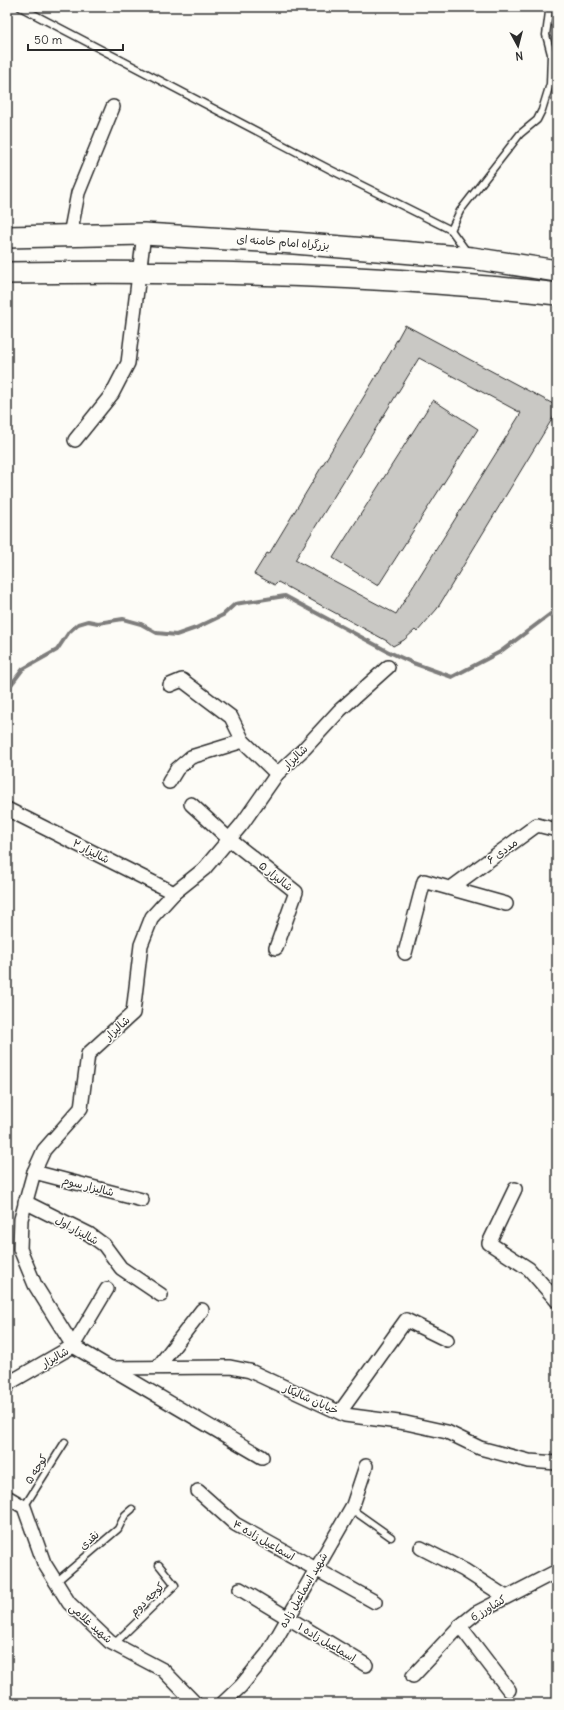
<svg xmlns="http://www.w3.org/2000/svg" width="564" height="1710" font-family="Delius,'Playpen Sans Arabic',sans-serif">
<rect width="100%" height="100%" fill="#fdfcf7"/>
<filter id="ink" filterUnits="userSpaceOnUse"><feTurbulence type="fractalNoise" baseFrequency=".025" numOctaves="2"/><feDisplacementMap in="SourceGraphic" scale="8" xChannelSelector="R" yChannelSelector="G"/><feConvolveMatrix kernelMatrix="1 2 1 2 8 2 1 2 1" color-interpolation-filters="sRGB"/></filter>
<g filter="url(#ink)">
<g fill="none" stroke-linecap="round" stroke-linejoin="round">
<!-- stream -->
<path stroke="#7e7d7b" stroke-width="4" d="M 7,690 L 23,669 L 57,650 L 69,632 L 78,624 L 88,621 L 98,623 L 123,619 L 141,624 L 157,633 L 176,635 L 196,628 L 223,615 L 235,604 L 285,596 L 387,651 L 413,663 L 452,677 L 500,652 L 557,609"/>
</g>
<!-- building -->
<g fill="#c9c8c4" stroke="#2b2b2b" fill-rule="evenodd">
<path d="M 405,325 L 557,406 L 557,411 L 437,609 L 417,632 L 415,630 L 404,640 L 393,646 L 387,641 L 278,582 L 275,585 L 254,574 L 267,553 L 269,554 L 395,345 L 394,345 ZM 419,358 L 521,413 L 396,614 L 295,560 Z"/>
<path d="M 433,400 L 478,429 L 378,586 L 333,558 Z"/>
</g>
<g fill="none" stroke-linecap="round" stroke-linejoin="round">
<!-- service casing -->
<g stroke="#2b2b2b" stroke-width="9">
<g id="service">
<path d="M 20,7 L 331,170 L 451,230 L 467,252"/>
<path d="M 451,230 L 460,211 L 520,134 L 537,120 L 542,110 L 550,84 L 551,54 L 546,35 L 549,12 L 551,7"/>
<path d="M 557,1504 L 557,1510"/>
<path d="M 24,1507 L 65,1442"/>
<path d="M 350,1508 L 391,1537"/>
<path d="M 56,1582 L 118,1529 L 125,1515 L 132,1509"/>
<path d="M 114,1644 L 175,1585 L 159,1565"/>
</g>
</g>
<!-- minor casing -->
<g stroke="#2b2b2b" stroke-width="16">
<g id="minor">
<path d="M 70,235 L 78,193 L 113,107"/>
<path d="M 75,440 L 112,394 L 128,363 L 144,234"/>
<path d="M 170,685 L 182,680 L 231,717 L 243,741 L 277,774"/>
<path d="M 169,782 L 177,769 L 191,757 L 243,741"/>
<path d="M 191,804 L 229,839 L 296,892 L 276,948"/>
<path d="M 7,809 L 174,893"/>
<path d="M 451,888 L 537,825 L 557,830"/>
<path d="M 405,953 L 424,881 L 506,904"/>
<path d="M 34,1172 L 142,1200"/>
<path d="M 515,1189 L 489,1243 L 529,1269 L 557,1301"/>
<path d="M 25,1202 L 89,1234 L 104,1245 L 121,1268 L 161,1295"/>
<path d="M 107,1289 L 73,1346 L 262,1457"/>
<path d="M 158,1367 L 202,1310"/>
<path d="M 110,1368 L 230,1367 L 250,1371 L 345,1415 L 406,1423 L 447,1432 L 480,1448 L 529,1461 L 557,1463"/>
<path d="M 7,1387 L 9,1383 L 73,1346 L 35,1285 L 20,1249 L 21,1219 L 34,1172 L 44,1150 L 81,1108 L 88,1054 L 133,1013 L 141,945 L 152,917 L 174,893 L 204,869 L 242,824 L 277,774 L 304,749 L 340,710 L 388,667"/>
<path d="M 340,1412 L 406,1320 L 447,1340"/>
<path d="M 198,1491 L 235,1524 L 375,1602"/>
<path d="M 7,1497 L 24,1507 L 44,1563 L 69,1603 L 110,1642 L 163,1670 L 195,1703"/>
<path d="M 421,1548 L 464,1570 L 506,1597"/>
<path d="M 240,1589 L 366,1665"/>
<path d="M 460,1626 L 509,1690"/>
<path d="M 413,1676 L 460,1626 L 476,1613 L 557,1571"/>
<path d="M 223,1703 L 241,1686 L 268,1653 L 353,1505 L 366,1466"/>
</g>
</g>
<!-- trunk casing -->
<g stroke="#2b2b2b" stroke-width="24">
<g id="trunk">
<path d="M 7,237 L 144,234 L 294,243 L 472,258 L 557,271"/>
<path d="M 7,273 C 150,271 294,272 436,283 C 477,286 517,289 557,294"/>
</g>
</g>
<!-- service -->
<use href="#service" stroke="#fdfcf7" stroke-width="6"/>
<!-- minor -->
<use href="#minor" stroke="#fdfcf7" stroke-width="13"/>
<!-- trunk -->
<use href="#trunk" stroke="#fdfcf7" stroke-width="21"/>
</g>
</g>
<g text-anchor="middle" stroke-width="3" stroke-linejoin="round" paint-order="stroke">
<!-- street labels -->
<g font-size="11" fill="#2b2b2b" stroke="#fdfcf7">
<text transform="translate(283 242) rotate(4)" y="4">بزرگراه امام خامنه ای</text>
<text transform="translate(295 757) rotate(-44)" y="4">شالیزار</text>
<text transform="translate(91 851) rotate(27)" y="4">شالیزار ۲</text>
<text transform="translate(502 851) rotate(-36)" y="4">مددی ۶</text>
<text transform="translate(276 876) rotate(39)" y="4">شالیزار ۵</text>
<text transform="translate(117 1028) rotate(-42)" y="4">شالیزار</text>
<text transform="translate(88 1186) rotate(14)" y="4">شالیزار سوم</text>
<text transform="translate(77 1230) rotate(29)" y="4">شالیزار اول</text>
<text transform="translate(55 1357) rotate(-30)" y="4">شالیزار</text>
<text transform="translate(311 1399) rotate(24)" y="4">خیابان شالیکار</text>
<text transform="translate(36 1469) rotate(-58)" y="4">کوچه ۵</text>
<text transform="translate(89 1540) rotate(-41)" y="4">نقدی</text>
<text transform="translate(264 1540) rotate(30)" y="4">اسماعیل زاده ۴</text>
<text transform="translate(303 1590) rotate(-60)" y="4">شهید اسماعیل زاده</text>
<text transform="translate(147 1599) rotate(-44)" y="4">کوچه دوم</text>
<text transform="translate(488 1608) rotate(-31)" y="4">کشاورز 6</text>
<text transform="translate(91 1623) rotate(42)" y="4">شهید غلامی</text>
<text transform="translate(327 1642) rotate(31)" y="4">اسماعیل زاده ۱</text>
</g>
</g>
<!-- margin -->
<rect width="564" height="1710" fill="none" stroke="#fdfcf7" stroke-width="24"/>
<rect x="12" y="12" width="540" height="1686" fill="none" stroke="#2b2b2b" stroke-width="1.5" filter="url(#ink)"/>
<!-- north arrow -->
<g transform="translate(518 46) rotate(173)" stroke="#fdfcf7" stroke-width="3" paint-order="stroke">
<path d="M0-3L7 15L0 10L-7 15Z" fill="#2b2b2b"/>
<text y="-6" font-size="11" font-weight="bold" text-anchor="middle" fill="#2b2b2b">N</text>
</g>
<!-- scale -->
<path d="M28 44v6h95v-6" fill="none" stroke="#2b2b2b" stroke-width="2"/>
<text x="34" y="44" font-size="12" fill="#2b2b2b" stroke="#fdfcf7" stroke-width="3" paint-order="stroke">50 m</text>
</svg>
